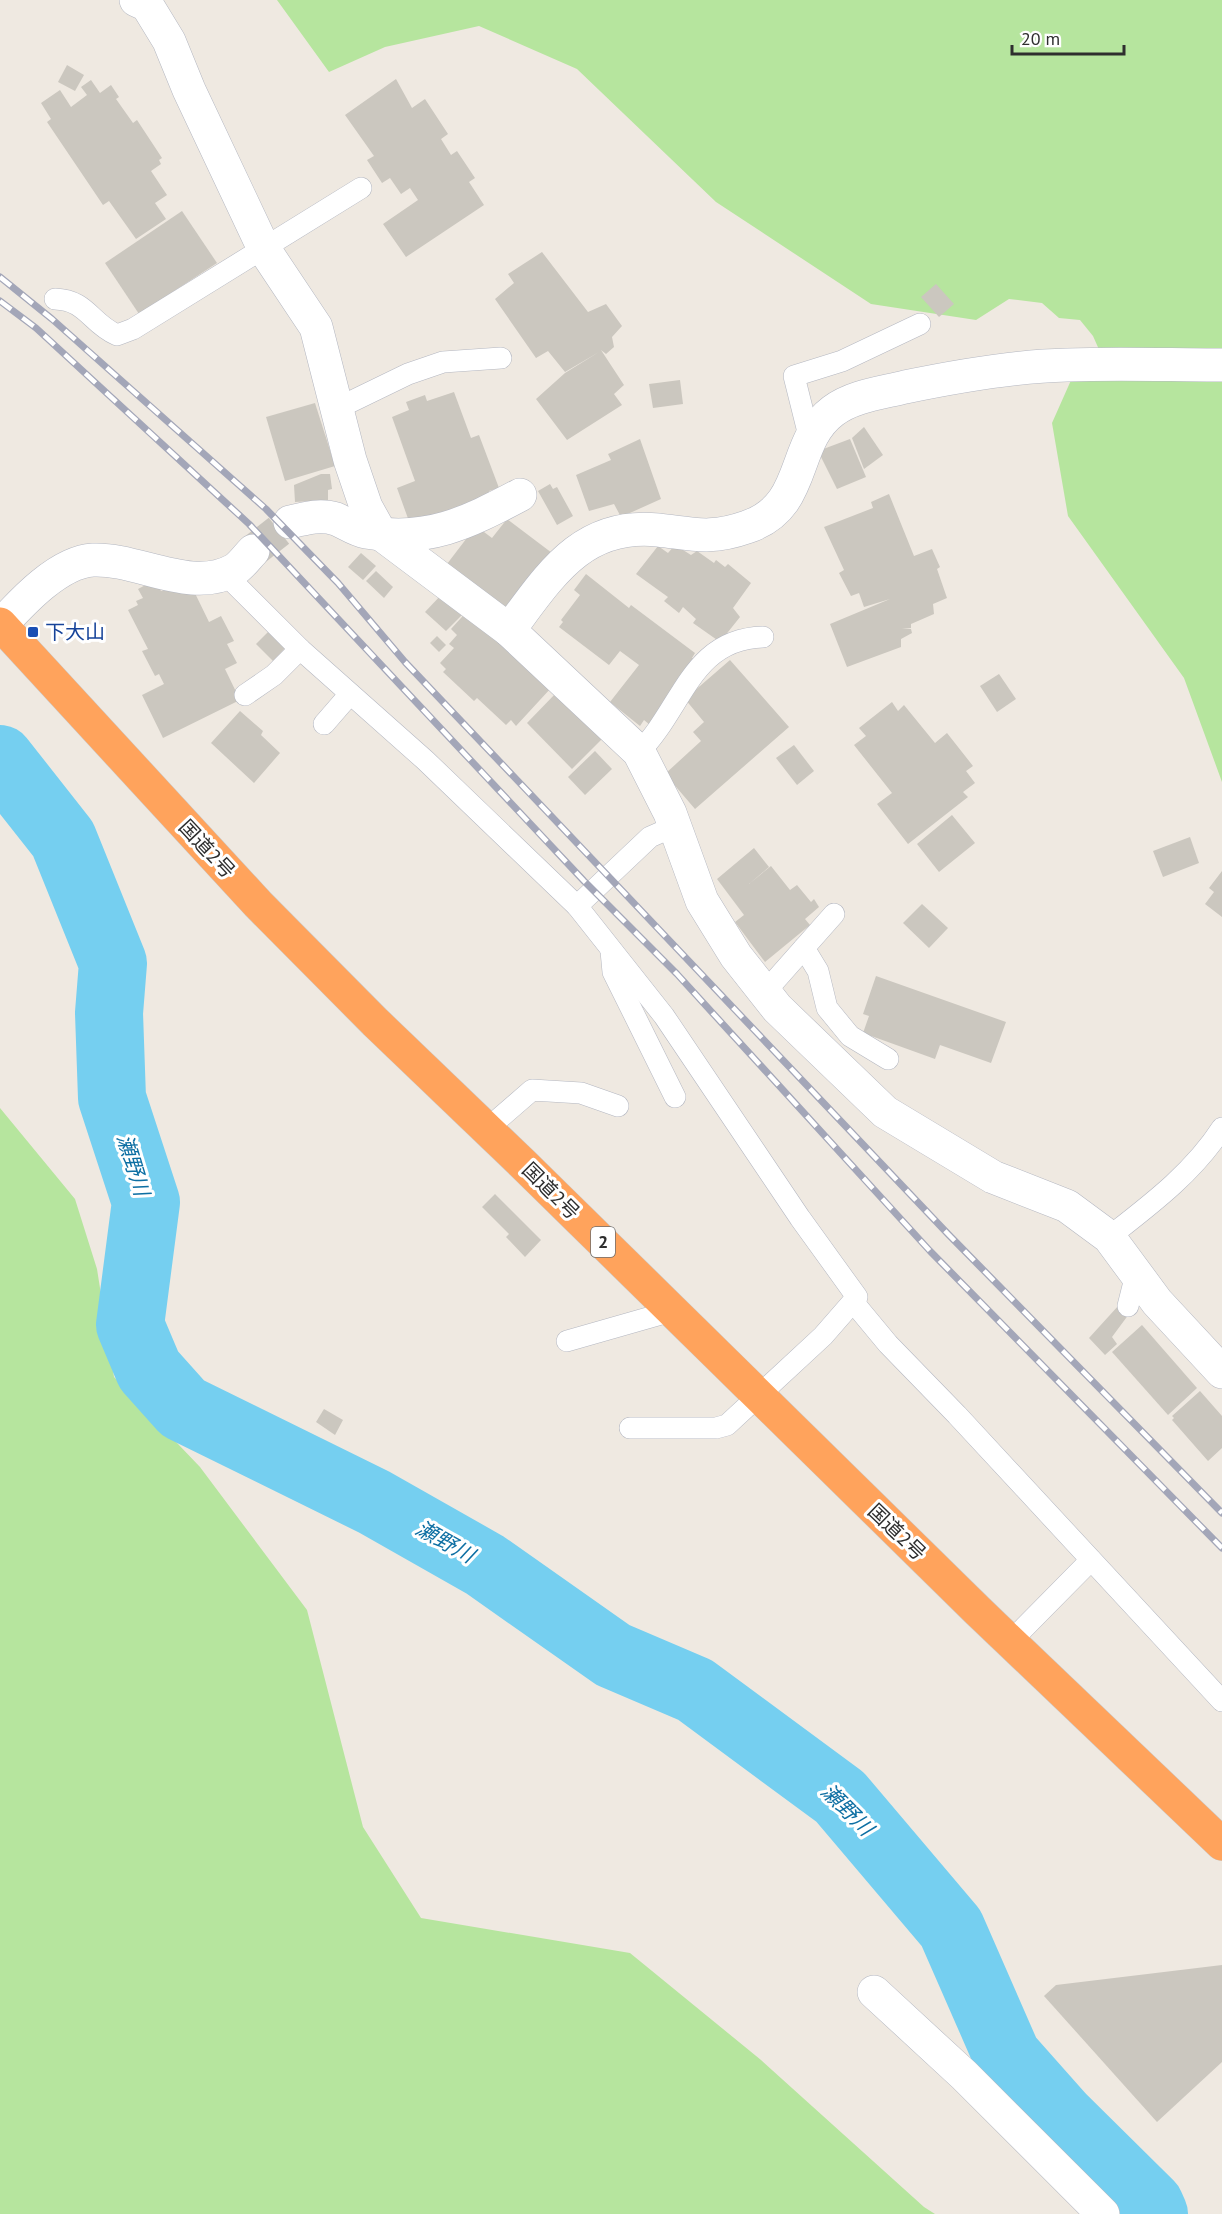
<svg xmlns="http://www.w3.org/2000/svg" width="1222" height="2214" font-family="'PT Sans','Noto Sans JP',sans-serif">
<rect width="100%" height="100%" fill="#efe9e1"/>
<!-- green -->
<g fill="#b6e59e">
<path d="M 277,0 L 1222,0 L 1222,782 L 1184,678 L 1068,516 L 1052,423 L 1072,378 L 1101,354 L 1093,336 L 1080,320 L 1059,318 L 1042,303 L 1009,299 L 976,320 L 871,304 L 716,202 L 577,69 L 479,26 L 385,47 L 329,72 Z"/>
<path d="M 0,1108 L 75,1199 L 97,1269 L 114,1377 L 200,1467 L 307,1610 L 363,1827 L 421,1918 L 630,1953 L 761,2060 L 924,2207 L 935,2214 L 0,2214 Z"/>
</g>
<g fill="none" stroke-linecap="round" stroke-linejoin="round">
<!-- river -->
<path stroke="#75cff0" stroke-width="68" d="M 0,759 L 63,839 L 113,963 L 109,1013 L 112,1098 L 146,1202 L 130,1325 L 149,1370 L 183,1408 L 374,1502 L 485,1565 L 613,1655 L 695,1690 L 840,1797 L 951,1928 L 1007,2056 L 1062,2118 L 1150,2205 L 1154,2214"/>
</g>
<!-- building -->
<g fill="#cbc7bf">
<path d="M 67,65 L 84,75 L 75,91 L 58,82 Z"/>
<path d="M 396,79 L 412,108 L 425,99 L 448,134 L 441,139 L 451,155 L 457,151 L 475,178 L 469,182 L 484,205 L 406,257 L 383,224 L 418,200 L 410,188 L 401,194 L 390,178 L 382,183 L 367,160 L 374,156 L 345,115 Z"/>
<path d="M 91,80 L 100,93 L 111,85 L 119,97 L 116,99 L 133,123 L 137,120 L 162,158 L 159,160 L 161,164 L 151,171 L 167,195 L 155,203 L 166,219 L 136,239 L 109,201 L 103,205 L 47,122 L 51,119 L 41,103 L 60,90 L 71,107 L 87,95 L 81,87 Z"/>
<path d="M 182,211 L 217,263 L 139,314 L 105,263 Z"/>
<path d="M 542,252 L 588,312 L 606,304 L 622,326 L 612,337 L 614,347 L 606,354 L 601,350 L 624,385 L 614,394 L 622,405 L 567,440 L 536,399 L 565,373 L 599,352 L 565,372 L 548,351 L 536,358 L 495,299 L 514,283 L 508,274 Z"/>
<path d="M 936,284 L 954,304 L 939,317 L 921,297 Z"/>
<path d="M 680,380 L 683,404 L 653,408 L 649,384 Z"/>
<path d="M 454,392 L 471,438 L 479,435 L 499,488 L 489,491 L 491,497 L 410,524 L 397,488 L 415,481 L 392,417 L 409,410 L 406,402 L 425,395 L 427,401 Z"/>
<path d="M 315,403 L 335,466 L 285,481 L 266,417 Z"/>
<path d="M 864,427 L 883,455 L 864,469 L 852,438 Z"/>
<path d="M 640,439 L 661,499 L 621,517 L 614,504 L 589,511 L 576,475 L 611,460 L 608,454 Z"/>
<path d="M 850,439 L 866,477 L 837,489 L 818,451 Z"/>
<path d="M 321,474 L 330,474 L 332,489 L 328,490 L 328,500 L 295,502 L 294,485 Z"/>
<path d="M 550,484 L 553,489 L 557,487 L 573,516 L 557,525 L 538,491 Z"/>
<path d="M 889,494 L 914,556 L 932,549 L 940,567 L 937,569 L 947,598 L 933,604 L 934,614 L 911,624 L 911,628 L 902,629 L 911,629 L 912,633 L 901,639 L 901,647 L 847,667 L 830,624 L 890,599 L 864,607 L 859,593 L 851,596 L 839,573 L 844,570 L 824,527 L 873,508 L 871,502 Z"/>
<path d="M 507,519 L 552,553 L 508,611 L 447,564 L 476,526 L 492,538 Z"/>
<path d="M 675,545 L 691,555 L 697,551 L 714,563 L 716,560 L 725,567 L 728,564 L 751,583 L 733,608 L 740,617 L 720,642 L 693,623 L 696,619 L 683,607 L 679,613 L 664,601 L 668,597 L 636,574 L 658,546 L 668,553 Z"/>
<path d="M 361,553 L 376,566 L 363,580 L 348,567 Z"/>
<path d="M 376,571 L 393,587 L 384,598 L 366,581 Z"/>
<path d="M 586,574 L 629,608 L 631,605 L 695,653 L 692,658 L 696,660 L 650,725 L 644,720 L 640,726 L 610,702 L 639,665 L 620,651 L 609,665 L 559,627 L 563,622 L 561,620 L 580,595 L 574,590 Z"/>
<path d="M 155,580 L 161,591 L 190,583 L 209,622 L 221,616 L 234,641 L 227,644 L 237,663 L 225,669 L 240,700 L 163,738 L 142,695 L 164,684 L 159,674 L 155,676 L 142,651 L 148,649 L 128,610 L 138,605 L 136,601 L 143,598 L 138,589 Z"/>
<path d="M 443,593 L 464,613 L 446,631 L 425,612 Z"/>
<path d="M 470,608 L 551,688 L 516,726 L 511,720 L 506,725 L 477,698 L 474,701 L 443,672 L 446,669 L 440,663 L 454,648 L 449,644 L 457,635 L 451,629 Z"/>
<path d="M 272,628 L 288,645 L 273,661 L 256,644 Z"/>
<path d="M 437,636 L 446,645 L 439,652 L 430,643 Z"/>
<path d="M 730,660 L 789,727 L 695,809 L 665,774 L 701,741 L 693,732 L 704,722 L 685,699 Z"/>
<path d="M 999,674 L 1016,699 L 997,712 L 980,686 Z"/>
<path d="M 557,692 L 603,738 L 572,769 L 527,723 Z"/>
<path d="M 892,702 L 898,711 L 904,705 L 935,743 L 947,733 L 973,766 L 966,771 L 975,783 L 963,792 L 968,797 L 908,844 L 877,804 L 892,793 L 854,745 L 866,736 L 859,728 Z"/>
<path d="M 240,711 L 263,731 L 261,735 L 280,753 L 254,783 L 211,743 Z"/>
<path d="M 794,745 L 814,771 L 797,785 L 776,758 Z"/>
<path d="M 595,751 L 612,769 L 585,795 L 568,777 Z"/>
<path d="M 952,815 L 975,843 L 939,872 L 917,844 Z"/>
<path d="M 1190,837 L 1199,863 L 1163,877 L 1153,851 Z"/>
<path d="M 754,848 L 769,867 L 749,884 L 771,866 L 790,890 L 797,885 L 811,902 L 814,899 L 819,907 L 805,919 L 810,925 L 765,962 L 735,922 L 744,915 L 717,879 Z"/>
<path d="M 1222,871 L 1222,917 L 1205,904 L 1214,892 L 1209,888 Z"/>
<path d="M 922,904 L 948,928 L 929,948 L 903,923 Z"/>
<path d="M 876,976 L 1006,1022 L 991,1063 L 940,1045 L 935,1059 L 863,1033 L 869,1016 L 863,1014 Z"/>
<path d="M 495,1194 L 541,1240 L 525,1257 L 506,1237 L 509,1234 L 482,1207 Z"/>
<path d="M 1119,1305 L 1129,1314 L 1112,1337 L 1117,1344 L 1105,1355 L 1089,1338 Z"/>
<path d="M 1142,1325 L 1197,1388 L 1168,1415 L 1112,1352 Z"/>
<path d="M 1200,1391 L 1222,1416 L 1222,1448 L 1208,1461 L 1172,1420 L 1174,1418 L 1172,1416 Z"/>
<path d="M 324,1409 L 343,1420 L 335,1435 L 316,1422 Z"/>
<path d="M 1222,1965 L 1222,2062 L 1157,2122 L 1044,1996 L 1056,1985 Z"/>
</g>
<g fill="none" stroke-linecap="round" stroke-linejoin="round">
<!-- street-tunnel -->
<path stroke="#c8c4bd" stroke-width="33" stroke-dasharray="33 16" stroke-linecap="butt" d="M 253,551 L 290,522"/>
<!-- lane casing -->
<g stroke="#b4b7c1" stroke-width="22">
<g id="lane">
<path d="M 55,299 C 87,300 90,323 117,335 L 133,329 L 361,188"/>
<path d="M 338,408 L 408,374 L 443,362 L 501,358"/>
<path d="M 810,440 L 794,376 L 842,361 L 920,324"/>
<path d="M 224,573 L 300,649 L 425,760 L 577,906 L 664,1016 L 800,1218 L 857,1297 L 823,1336 L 727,1425 L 716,1428 L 630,1428"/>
<path d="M 245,695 L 274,675 L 300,649"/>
<path d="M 324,724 L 350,694"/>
<path d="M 639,752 C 683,708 691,639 763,637"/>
<path d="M 577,906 L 650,837 L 675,826"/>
<path d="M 804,948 L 818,971 L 827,1008 L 850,1036 L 888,1059"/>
<path d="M 611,951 L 613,972 L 675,1097"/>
<path d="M 765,992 L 834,914"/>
<path d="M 487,1129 L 532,1090 L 581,1093 L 618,1106"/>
<path d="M 1109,1237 C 1150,1205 1193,1173 1222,1128"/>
<path d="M 854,1303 L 888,1344 L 957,1415 L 1222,1701"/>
<path d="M 1128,1306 L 1136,1274"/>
<path d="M 567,1341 L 672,1311"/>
<path d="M 1011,1641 L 1091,1560"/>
</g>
</g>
<!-- street casing -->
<g stroke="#b4b7c1" stroke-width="34">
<g id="street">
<path d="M 136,0 L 147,5 L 169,41 L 189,90 L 264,249 L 316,327 L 350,460 L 366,507 L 381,534 L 509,630 L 639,752 L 670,813 L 702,901 L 736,956 L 777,1008 L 885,1112 L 993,1177 L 1067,1206 L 1109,1237 L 1157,1302 L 1222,1372"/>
<path d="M 290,522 C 306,518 321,514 336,519 C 346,523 355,530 366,532 C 427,543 467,523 520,495"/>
<path d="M 1,625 C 23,601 59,562 93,560 C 138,558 191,594 234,570 C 241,566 247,557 253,551"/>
<path d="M 509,630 C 549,577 581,522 658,530 C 694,534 710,540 747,527 C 809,506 790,443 833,411 C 853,396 881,393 905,387 C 958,376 1014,366 1067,365 C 1119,363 1171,365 1222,365"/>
<path d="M 874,1992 L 964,2075 L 1103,2214"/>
</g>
</g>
<!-- highway casing -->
<g stroke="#c9c9c9" stroke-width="34">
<path id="highway" d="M 0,624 L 258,904 L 375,1022 L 522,1163 L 978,1611 L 1222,1844"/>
</g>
<!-- lane -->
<use href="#lane" stroke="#fff" stroke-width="21"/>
<!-- street -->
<use href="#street" stroke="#fff" stroke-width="33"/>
<!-- highway -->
<use href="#highway" stroke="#ffa35c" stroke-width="33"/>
<!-- rail casing -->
<g stroke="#a3a6b8" stroke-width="7">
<g id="rail">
<path d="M 0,277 L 52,319 L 266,509 L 338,583 L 405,662 L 948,1234 L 1222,1513"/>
<path d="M 0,301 L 36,328 L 249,524 L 584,881 L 677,974 L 930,1251 L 1222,1548"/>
</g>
</g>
<!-- rail -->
<use href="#rail" stroke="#fff" stroke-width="4.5" stroke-dasharray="14" stroke-linecap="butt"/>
</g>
<!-- markers -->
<rect fill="#1a4fb4" stroke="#fff" stroke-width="2" x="27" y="626" width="12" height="12" rx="3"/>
<g text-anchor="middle" stroke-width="6" stroke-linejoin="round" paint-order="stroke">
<!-- shield labels -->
<rect fill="#fff" stroke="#6d6d6d" stroke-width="1.5" x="591" y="1227" width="24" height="30" rx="4.5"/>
<g font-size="18" font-weight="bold" fill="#2e2e2e">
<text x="603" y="1248">2</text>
</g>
<!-- transit labels -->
<g font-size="20" fill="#164399" stroke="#fff" text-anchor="start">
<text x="45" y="639">下大山</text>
</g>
<!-- street labels -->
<g font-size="20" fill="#2e2e2e" stroke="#fff">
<text transform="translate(207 849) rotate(47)" y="7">国道2号</text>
<text transform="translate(551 1191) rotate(45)" y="7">国道2号</text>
<text transform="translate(897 1532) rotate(44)" y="7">国道2号</text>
</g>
<!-- water labels -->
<g font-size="21" font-style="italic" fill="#0d6fa3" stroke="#fff">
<text transform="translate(133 1165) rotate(73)" y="7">瀬野川</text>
<text transform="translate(445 1542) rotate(29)" y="7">瀬野川</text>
<text transform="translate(847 1810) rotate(45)" y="7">瀬野川</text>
</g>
</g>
<!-- scale -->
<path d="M1012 45v9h112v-9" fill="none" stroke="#2e2e2e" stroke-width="3"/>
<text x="1021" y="45" font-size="18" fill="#2e2e2e" stroke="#ffffff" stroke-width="4.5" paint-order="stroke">20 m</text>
</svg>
